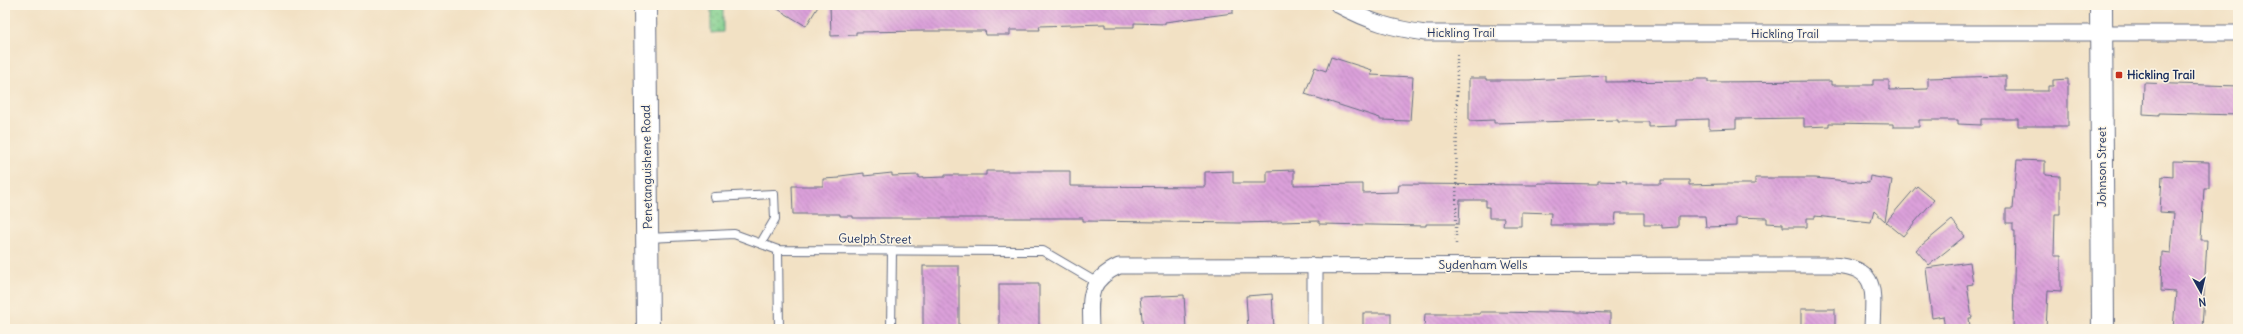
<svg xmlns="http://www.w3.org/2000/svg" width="2243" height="334" font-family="Delius,sans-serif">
<defs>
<pattern id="grass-dots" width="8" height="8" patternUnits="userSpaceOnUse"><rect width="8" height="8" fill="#81cf8e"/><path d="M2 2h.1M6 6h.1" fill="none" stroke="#69a877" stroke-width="1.8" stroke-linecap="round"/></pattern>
<pattern id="building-back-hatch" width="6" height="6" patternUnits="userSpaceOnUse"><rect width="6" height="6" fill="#dba0da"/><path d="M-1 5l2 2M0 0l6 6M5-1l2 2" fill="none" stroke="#b183b4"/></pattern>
</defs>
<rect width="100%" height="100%" fill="#fcf5e5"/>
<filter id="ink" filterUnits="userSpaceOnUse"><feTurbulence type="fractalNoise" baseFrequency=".025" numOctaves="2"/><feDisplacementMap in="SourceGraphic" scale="8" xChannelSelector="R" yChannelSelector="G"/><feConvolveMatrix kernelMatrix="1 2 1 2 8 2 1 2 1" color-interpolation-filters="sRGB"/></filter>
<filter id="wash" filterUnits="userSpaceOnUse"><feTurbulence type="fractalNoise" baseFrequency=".012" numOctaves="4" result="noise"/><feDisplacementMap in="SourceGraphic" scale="16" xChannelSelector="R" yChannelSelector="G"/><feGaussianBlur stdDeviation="0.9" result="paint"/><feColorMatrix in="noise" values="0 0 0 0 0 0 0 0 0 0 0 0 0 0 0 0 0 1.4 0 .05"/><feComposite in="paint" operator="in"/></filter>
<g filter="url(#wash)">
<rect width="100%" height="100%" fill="#f2e1c4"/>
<!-- grass -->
<path fill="url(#grass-dots)" stroke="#4e7f76" d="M 711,5 L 723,5 L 723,32 L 711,33 Z"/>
<g id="blocks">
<!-- building -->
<g fill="url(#building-back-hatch)">
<path d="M 771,5 L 819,5 L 806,26 Z"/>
<path d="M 830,5 L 1233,5 L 1233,13 L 1165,22 L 1165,24 L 1134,23 L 1134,27 L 1105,27 L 1105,24 L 1039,26 L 1040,30 L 1010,30 L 1010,35 L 986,35 L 985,31 L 924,31 L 856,32 L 856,35 L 831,36 Z"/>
<path d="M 1331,57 L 1372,70 L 1371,75 L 1413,77 L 1410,121 L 1380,120 L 1380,118 L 1305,94 L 1315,67 L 1326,71 Z"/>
<path d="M 1606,76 L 1606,82 L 1694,81 L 1694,79 L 1708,79 L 1708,82 L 1831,81 L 1831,85 L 1873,85 L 1873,80 L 1889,80 L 1889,90 L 1928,89 L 1928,78 L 2006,76 L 2006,91 L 2048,91 L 2048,86 L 2053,86 L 2053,80 L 2068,79 L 2068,126 L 2018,126 L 2018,119 L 1981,119 L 1981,125 L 1958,124 L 1958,120 L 1919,120 L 1919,127 L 1893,127 L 1893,124 L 1829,123 L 1829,126 L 1804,127 L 1804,118 L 1736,119 L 1736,128 L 1709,129 L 1709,119 L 1676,120 L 1676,126 L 1649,127 L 1649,122 L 1618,122 L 1618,120 L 1494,123 L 1494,120 L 1469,121 L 1469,78 L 1486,78 L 1486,80 L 1529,80 Z"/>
<path d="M 2144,83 L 2238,86 L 2238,115 L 2159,113 L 2159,115 L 2143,114 Z"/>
<path d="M 2017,160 L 2045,161 L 2045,175 L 2060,176 L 2060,214 L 2055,214 L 2054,256 L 2061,256 L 2061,291 L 2048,290 L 2046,329 L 2013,329 L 2015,231 L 2013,231 L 2013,223 L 2006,223 L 2006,209 L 2013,209 Z"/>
<path d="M 2173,161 L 2209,162 L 2209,188 L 2204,188 L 2201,240 L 2207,240 L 2202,329 L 2173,329 L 2176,292 L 2161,291 L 2162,252 L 2171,253 L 2174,213 L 2160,212 L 2162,176 L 2173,177 Z"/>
<path d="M 1294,170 L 1294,185 L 1363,184 L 1363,193 L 1398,192 L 1399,184 L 1537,185 L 1538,183 L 1598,184 L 1598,181 L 1627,182 L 1626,184 L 1661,184 L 1661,180 L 1689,180 L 1689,185 L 1723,184 L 1755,184 L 1755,178 L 1815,178 L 1869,183 L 1870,176 L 1892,180 L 1885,221 L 1874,211 L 1871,222 L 1815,216 L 1815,218 L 1807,218 L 1807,227 L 1783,227 L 1783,224 L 1767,223 L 1767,218 L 1736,217 L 1736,226 L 1706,227 L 1705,216 L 1678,216 L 1678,227 L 1662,228 L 1662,225 L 1644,225 L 1644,213 L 1616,213 L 1615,225 L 1550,225 L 1551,213 L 1521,212 L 1521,226 L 1503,226 L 1504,218 L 1489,218 L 1489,207 L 1486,207 L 1486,200 L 1460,200 L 1459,224 L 1426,224 L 1426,226 L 1319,224 L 1319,221 L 1239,223 L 1083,221 L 1083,218 L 853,218 L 853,216 L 840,216 L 840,214 L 793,214 L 792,186 L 823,186 L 823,179 L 840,178 L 840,176 L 864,173 L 864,176 L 892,173 L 892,176 L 919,175 L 919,178 L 945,177 L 945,175 L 986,175 L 986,171 L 1070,171 L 1070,186 L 1205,187 L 1205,172 L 1233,171 L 1233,183 L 1267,183 L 1267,171 Z"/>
<path d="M 1917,186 L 1934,200 L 1903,236 L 1886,222 Z"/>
<path d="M 1952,220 L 1965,236 L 1929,265 L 1916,250 Z"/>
<path d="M 1970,262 L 1973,284 L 1967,285 L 1972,318 L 1969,318 L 1970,326 L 1945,329 L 1943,316 L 1932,318 L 1926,268 Z"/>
<rect x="923" y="266" width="36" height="63"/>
<rect x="999" y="284" width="40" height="45"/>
<path d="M 1272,294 L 1274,329 L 1248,329 L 1246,296 Z"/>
<path d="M 1184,295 L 1186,329 L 1143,329 L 1140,297 Z"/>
<rect x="1801" y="309" width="34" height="20"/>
<path d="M 1547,311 L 1610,313 L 1610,329 L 1424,329 L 1425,314 L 1480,314 L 1480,312 L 1497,312 L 1547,313 Z"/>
<rect x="1363" y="313" width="28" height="16"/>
</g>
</g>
</g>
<g filter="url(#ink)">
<use href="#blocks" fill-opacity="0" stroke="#666d82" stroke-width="1"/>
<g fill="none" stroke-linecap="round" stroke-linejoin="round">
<!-- lane casing -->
<g stroke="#666d82" stroke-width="10">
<g id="lane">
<path d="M 714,197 L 774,194 L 775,219 L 761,243"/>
<path d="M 648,238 L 734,234 L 778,250 L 1043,251 L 1096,282"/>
<path d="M 778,250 L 779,329"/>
<path d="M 891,329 L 892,251"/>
</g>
</g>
<!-- street casing -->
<g stroke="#666d82" stroke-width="17">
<g id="street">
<path d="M 1338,5 C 1370,22 1391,28 1425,33 L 2238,33"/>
<path d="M 1091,329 C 1090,297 1087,281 1119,266 L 1830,265 C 1880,266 1873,291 1872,329"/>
<path d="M 1315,329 L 1315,266"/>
</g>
</g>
<!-- secondary casing -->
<g stroke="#666d82" stroke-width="24">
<g id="secondary">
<path d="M 645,5 L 648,329"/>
<path d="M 2101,5 L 2103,329"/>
</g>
</g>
<!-- path -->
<path stroke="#666d82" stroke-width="2.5" stroke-dasharray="1 3" stroke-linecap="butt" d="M 1456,244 L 1457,55"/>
<!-- lane -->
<use href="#lane" stroke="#fff" stroke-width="8"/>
<!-- street -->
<use href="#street" stroke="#fff" stroke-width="15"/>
<!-- secondary -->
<use href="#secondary" stroke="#fff" stroke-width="22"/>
</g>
</g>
<!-- markers -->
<rect fill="#c8321e" stroke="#fcf5e5" stroke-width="1.5" x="2115" y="71" width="8" height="8" rx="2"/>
<g text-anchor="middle" stroke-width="3" stroke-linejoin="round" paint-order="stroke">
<!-- street labels -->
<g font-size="12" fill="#1b2f5e" stroke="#fcf5e5">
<text x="1461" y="37">Hickling Trail</text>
<text x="1785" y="38">Hickling Trail</text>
<text transform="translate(647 167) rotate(-91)" y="4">Penetanguishene Road</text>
<text transform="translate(2102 167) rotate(-90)" y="4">Johnson Street</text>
<text transform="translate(875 239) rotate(1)" y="4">Guelph Street</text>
<text x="1483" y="269">Sydenham Wells</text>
</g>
<!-- poi labels -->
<g font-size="12" font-weight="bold" fill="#1b2f5e" stroke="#fcf5e5" text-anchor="start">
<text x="2127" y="79">Hickling Trail</text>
</g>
</g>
<!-- margin -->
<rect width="2243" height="334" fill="none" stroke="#fcf5e5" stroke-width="20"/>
<!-- north arrow -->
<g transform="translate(2201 292) rotate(172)" stroke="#fcf5e5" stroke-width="3" paint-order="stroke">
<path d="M0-3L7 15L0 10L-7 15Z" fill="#1b2f5e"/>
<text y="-6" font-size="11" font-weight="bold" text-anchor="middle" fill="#1b2f5e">N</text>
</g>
</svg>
